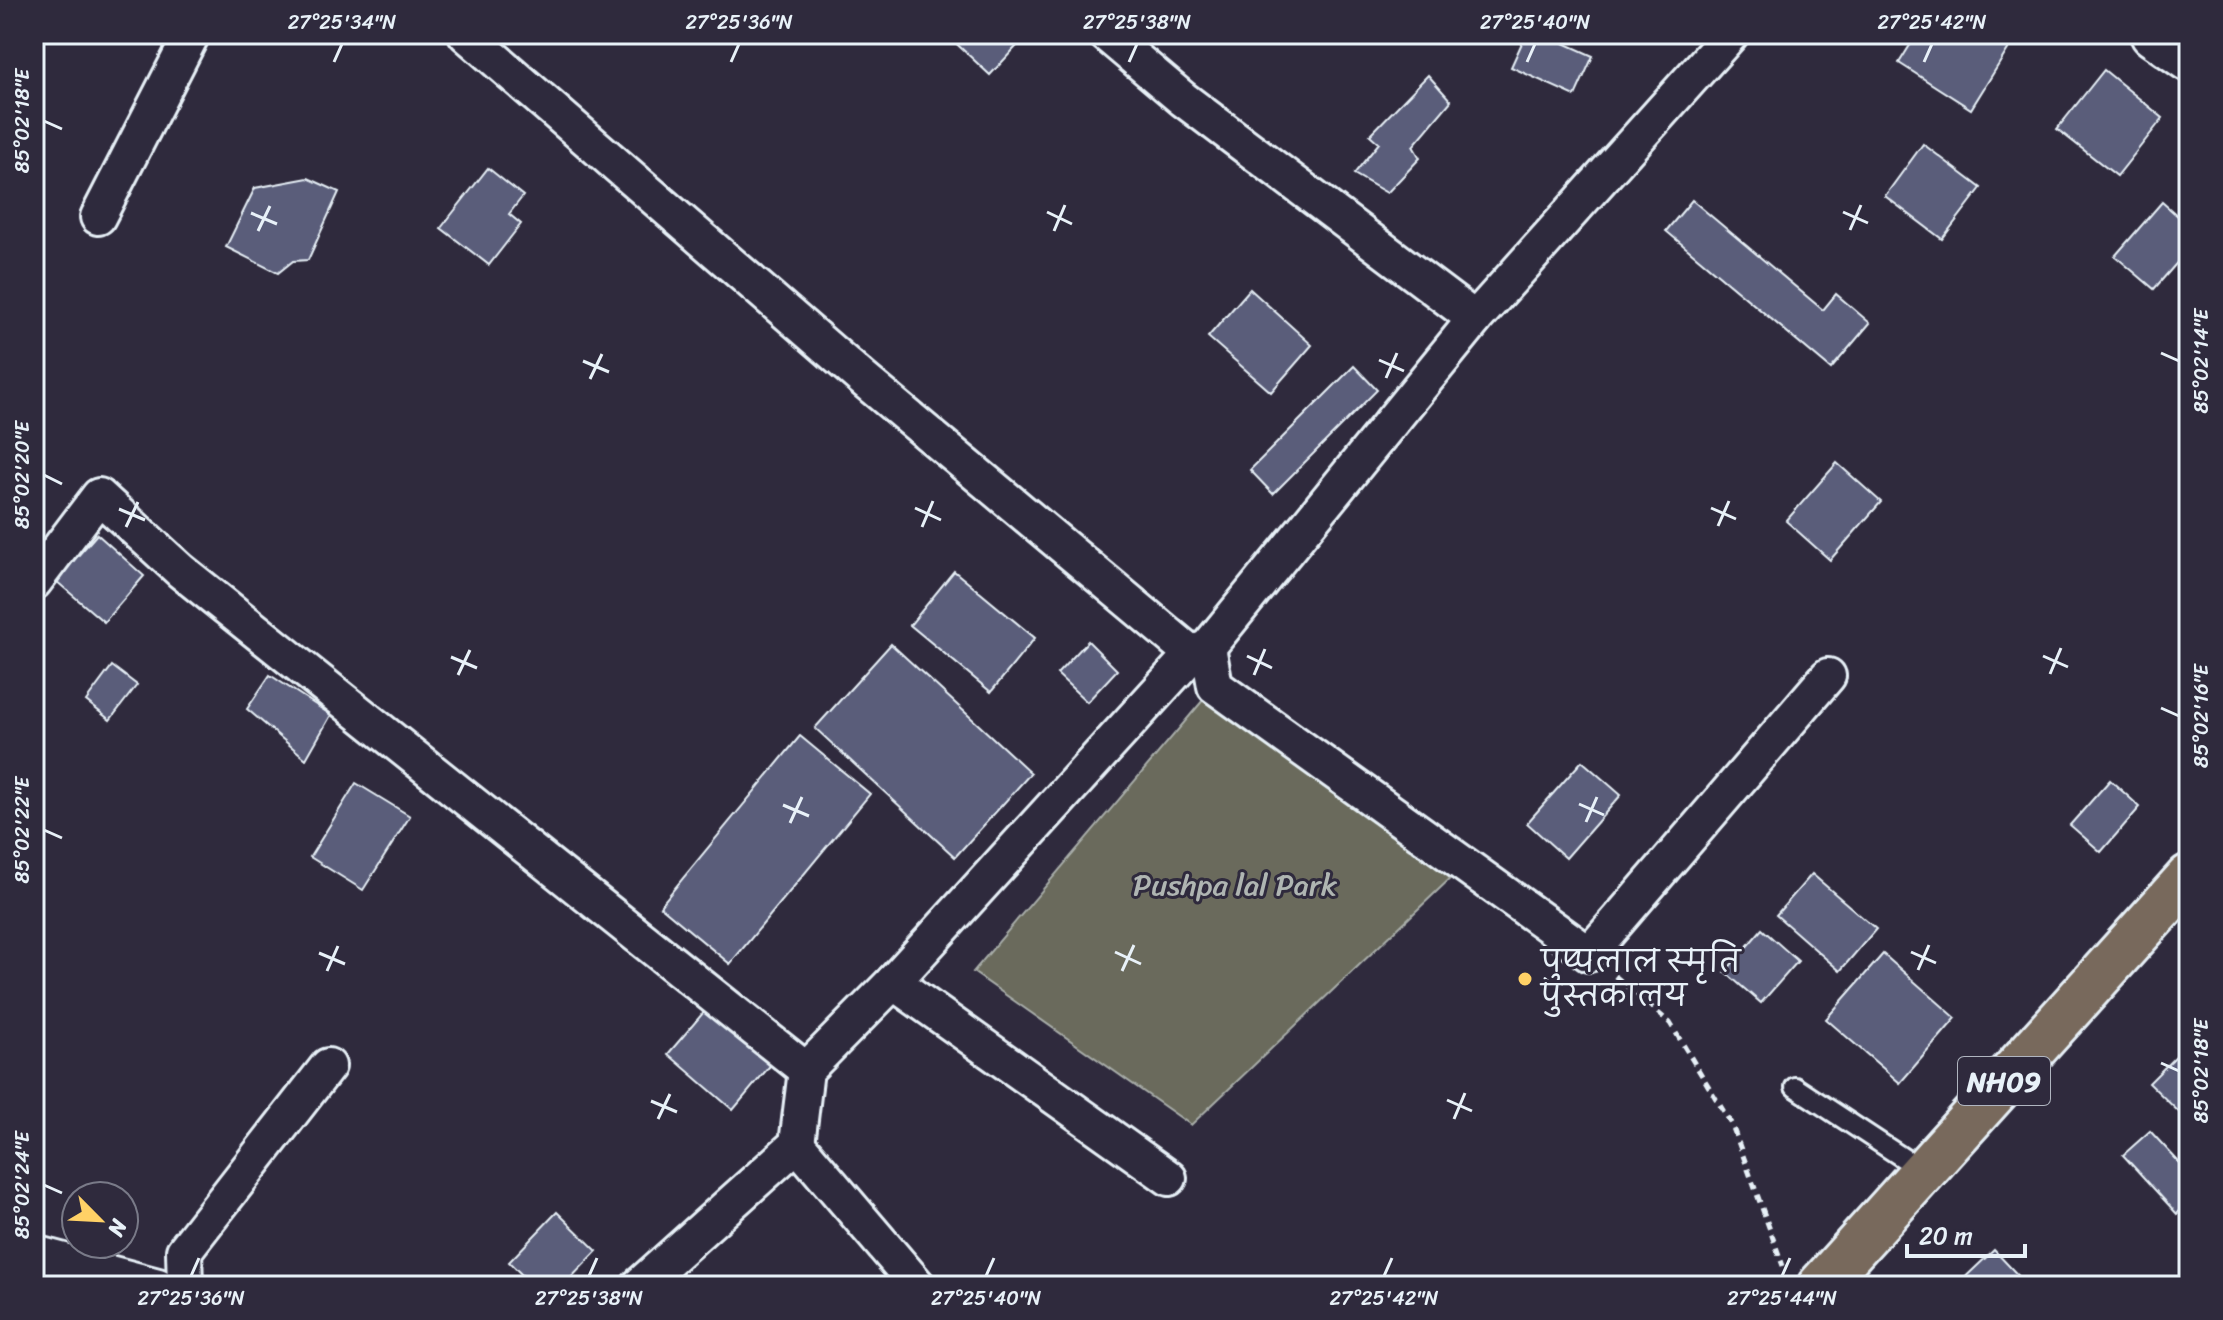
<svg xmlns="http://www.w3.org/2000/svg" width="2223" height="1320" font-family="Sriracha,'Playpen Sans Deva',sans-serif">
<rect width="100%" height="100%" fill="#2f2a3d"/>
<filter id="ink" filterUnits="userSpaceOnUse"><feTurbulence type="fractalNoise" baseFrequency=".0125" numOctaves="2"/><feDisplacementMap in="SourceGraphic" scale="16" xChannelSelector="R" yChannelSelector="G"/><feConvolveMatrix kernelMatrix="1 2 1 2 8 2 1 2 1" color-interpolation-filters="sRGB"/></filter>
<g filter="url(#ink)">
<!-- green -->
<path fill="#6a6b5c" stroke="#a9aeaa" stroke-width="2" d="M 1215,686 L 1456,873 L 1191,1125 L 973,972 Z"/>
<!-- building -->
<g fill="#5a5d7a" stroke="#e8f1f8" stroke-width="2">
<path d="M 946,34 L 1028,34 L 990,75 Z"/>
<path d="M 1526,34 L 1544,34 L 1593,56 L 1575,96 L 1511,67 Z"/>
<path d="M 1917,34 L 2016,34 L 2017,35 L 1971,109 L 1899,63 Z"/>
<path d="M 2104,70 L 2163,118 L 2117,176 L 2057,129 Z"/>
<path d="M 1428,75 L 1451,101 L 1413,146 L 1420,158 L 1387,193 L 1354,174 L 1379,143 L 1370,135 Z"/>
<path d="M 1923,144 L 1981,188 L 1942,239 L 1885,196 Z"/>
<path d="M 488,168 L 523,196 L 509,214 L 521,224 L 489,265 L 441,228 Z"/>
<path d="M 308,178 L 339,192 L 308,260 L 293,261 L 278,273 L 226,247 L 255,188 Z"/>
<path d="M 1692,200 L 1823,310 L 1836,294 L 1870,323 L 1831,369 L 1666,231 Z"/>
<path d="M 2162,202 L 2189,226 L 2189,249 L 2154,289 L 2115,256 Z"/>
<path d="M 1250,289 L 1312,345 L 1271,392 L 1208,337 Z"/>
<path d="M 1354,366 L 1377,390 L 1273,494 L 1250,470 Z"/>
<path d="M 1837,463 L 1881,502 L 1830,560 L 1786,521 Z"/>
<path d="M 97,534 L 144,576 L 104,622 L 56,581 Z"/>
<path d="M 954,571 L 1035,638 L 991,692 L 910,625 Z"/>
<path d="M 1088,641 L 1117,670 L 1087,702 L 1057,674 Z"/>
<path d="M 891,644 L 1031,773 L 955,857 L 815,728 Z"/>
<path d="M 112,666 L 137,685 L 110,720 L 86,701 Z"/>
<path d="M 270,675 L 331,715 L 306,759 L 247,709 Z"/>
<path d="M 800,736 L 870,794 L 730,964 L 660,906 Z"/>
<path d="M 1582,761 L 1621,795 L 1566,858 L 1527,823 Z"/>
<path d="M 2110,780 L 2140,807 L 2101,852 L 2070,825 Z"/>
<path d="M 356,783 L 410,816 L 363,890 L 310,857 Z"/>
<path d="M 1812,874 L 1876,929 L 1840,971 L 1776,915 Z"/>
<path d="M 1762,929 L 1798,961 L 1761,1003 L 1725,972 Z"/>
<path d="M 1883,954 L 1956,1018 L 1900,1083 L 1826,1019 Z"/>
<path d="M 709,1006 L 774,1061 L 733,1110 L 668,1054 Z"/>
<path d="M 2188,1044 L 2189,1045 L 2189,1122 L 2149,1083 Z"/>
<path d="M 2150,1131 L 2189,1173 L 2189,1202 L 2177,1214 L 2123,1155 Z"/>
<path d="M 557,1212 L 597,1251 L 563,1286 L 533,1286 L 509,1262 Z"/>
<path d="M 1994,1250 L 2028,1286 L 1958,1286 L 1957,1285 Z"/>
</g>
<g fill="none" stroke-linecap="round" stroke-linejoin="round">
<!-- service casing -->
<g stroke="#e8f1f8" stroke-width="24">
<path id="service" d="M 1795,1087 L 1923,1171"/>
</g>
<!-- minor casing -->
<g stroke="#e8f1f8" stroke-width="40">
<g id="minor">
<path d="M 466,34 L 863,379 L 1192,654"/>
<path d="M 1106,34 L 1183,99 L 1475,319"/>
<path d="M 98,217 L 192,34"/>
<path d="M 34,582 L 99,496 L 181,571 L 806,1070"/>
<path d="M 1208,647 L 1215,686 L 1589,954 L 1828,676"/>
<path d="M 893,982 L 1169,1178"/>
<path d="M 797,1144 L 918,1286"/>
<path d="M 34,1253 L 158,1286"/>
<path d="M 185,1286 L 184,1251 L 328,1066"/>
<path d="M 639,1286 L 797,1144 L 806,1070 L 893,982 L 1192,654 L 1208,647 L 1475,319 L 1731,34"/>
</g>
</g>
<!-- secondary casing -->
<g stroke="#e8f1f8" stroke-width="50">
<path id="secondary" d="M 2153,34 L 2189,59"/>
</g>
<!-- primary casing -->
<g stroke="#e8f1f8" stroke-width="50">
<path id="primary" d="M 1820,1286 L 2189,877"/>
</g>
<!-- path -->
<path stroke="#e8f1f8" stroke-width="5" stroke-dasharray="8 6" stroke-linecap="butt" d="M 1615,976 L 1670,1023 L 1732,1125 L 1783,1266"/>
<!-- service -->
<use href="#service" stroke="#2f2a3d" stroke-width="18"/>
<!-- minor -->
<use href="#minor" stroke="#2f2a3d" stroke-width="34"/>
<!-- secondary -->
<use href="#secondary" stroke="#2f2a3d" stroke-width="44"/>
<!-- primary -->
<use href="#primary" stroke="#78695c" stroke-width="44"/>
</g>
</g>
<!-- ticks -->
<path fill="none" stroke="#e8f1f8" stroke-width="3" d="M 334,62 L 342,44M 731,62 L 739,44M 1129,62 L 1137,44M 1527,62 L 1535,44M 1924,62 L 1932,44M 44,121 L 62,129M 1047,212 L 1072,224M 1843,212 L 1868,223M 251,213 L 277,224M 1850,230 L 1861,205M 258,231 L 270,206M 1054,231 L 1065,205M 2161,353 L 2179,361M 1379,360 L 1404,371M 583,361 L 609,372M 1386,378 L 1397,353M 590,379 L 602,354M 44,475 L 62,484M 915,508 L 941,520M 1711,508 L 1736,519M 119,509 L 145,520M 1718,526 L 1729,501M 126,527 L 138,502M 922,527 L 933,501M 1247,656 L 1272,668M 2043,656 L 2068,667M 451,657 L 477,668M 2050,674 L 2061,648M 458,675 L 470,650M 1254,675 L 1265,649M 2161,708 L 2179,716M 1579,804 L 1604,815M 783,805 L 809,816M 1586,822 L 1597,797M 790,823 L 802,797M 44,830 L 62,838M 1115,952 L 1141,964M 1911,952 L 1936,963M 319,953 L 345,964M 1918,970 L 1929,945M 327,971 L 338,946M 1122,971 L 1134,945M 2161,1063 L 2179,1071M 1447,1100 L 1472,1111M 651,1101 L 677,1112M 658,1119 L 670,1094M 1454,1119 L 1465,1093M 44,1185 L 62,1193M 191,1276 L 199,1258M 589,1276 L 597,1258M 986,1276 L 994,1258M 1384,1276 L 1392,1258M 1782,1276 L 1790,1258"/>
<!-- markers -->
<circle fill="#ffd166" stroke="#2f2a3d" stroke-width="3" cx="1525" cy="979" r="8"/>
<g text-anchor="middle" stroke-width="6" stroke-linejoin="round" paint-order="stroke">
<!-- shield labels -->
<rect fill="#2f2a3d" stroke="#b0b5c0" stroke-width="2" x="1958" y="1057" width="92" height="48" rx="6"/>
<g font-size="28" font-weight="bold" fill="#e8f1f8">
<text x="2004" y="1091">NH09</text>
</g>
<!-- park labels -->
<g font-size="30" fill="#afb5b2" stroke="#2f2a3d">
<text x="1235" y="895">Pushpa lal Park</text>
</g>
<!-- poi labels -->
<g font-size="30" fill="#e8f1f8" stroke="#2f2a3d" text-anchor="start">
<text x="1541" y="972">पुष्पलाल स्मृति<tspan x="1541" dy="34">पुस्तकालय</tspan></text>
</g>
</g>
<!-- margin -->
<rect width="2223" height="1320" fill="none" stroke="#2f2a3d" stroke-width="88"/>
<!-- north arrow -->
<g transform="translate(100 1220) rotate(114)"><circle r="38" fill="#2f2a3d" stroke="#797a88" stroke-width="2"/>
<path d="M0-6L14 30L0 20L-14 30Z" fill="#ffd166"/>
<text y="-12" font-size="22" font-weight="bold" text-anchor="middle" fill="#e8f1f8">N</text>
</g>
<!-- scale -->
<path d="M1907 1244v12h118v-12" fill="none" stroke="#e8f1f8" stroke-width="4"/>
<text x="1919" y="1244" font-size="24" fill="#e8f1f8" stroke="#2f2a3d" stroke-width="6" paint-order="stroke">20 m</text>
<rect x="44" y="44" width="2135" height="1232" fill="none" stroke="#e8f1f8" stroke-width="3"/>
<g font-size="20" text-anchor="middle" fill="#e8f1f8">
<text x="342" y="29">27°25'34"N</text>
<text x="739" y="29">27°25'36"N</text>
<text x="1137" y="29">27°25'38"N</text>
<text x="1535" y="29">27°25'40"N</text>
<text x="1932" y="29">27°25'42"N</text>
<text transform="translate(22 121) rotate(-90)" y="7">85°02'18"E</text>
<text transform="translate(2201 361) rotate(-90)" y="7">85°02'14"E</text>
<text transform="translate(22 475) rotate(-90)" y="7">85°02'20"E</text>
<text transform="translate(2201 716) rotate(-90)" y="7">85°02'16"E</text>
<text transform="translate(22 830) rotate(-90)" y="7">85°02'22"E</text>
<text transform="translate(2201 1071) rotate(-90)" y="7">85°02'18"E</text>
<text transform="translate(22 1185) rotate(-90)" y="7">85°02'24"E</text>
<text x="191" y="1305">27°25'36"N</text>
<text x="589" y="1305">27°25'38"N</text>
<text x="986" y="1305">27°25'40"N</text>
<text x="1384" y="1305">27°25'42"N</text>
<text x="1782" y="1305">27°25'44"N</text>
</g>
</svg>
